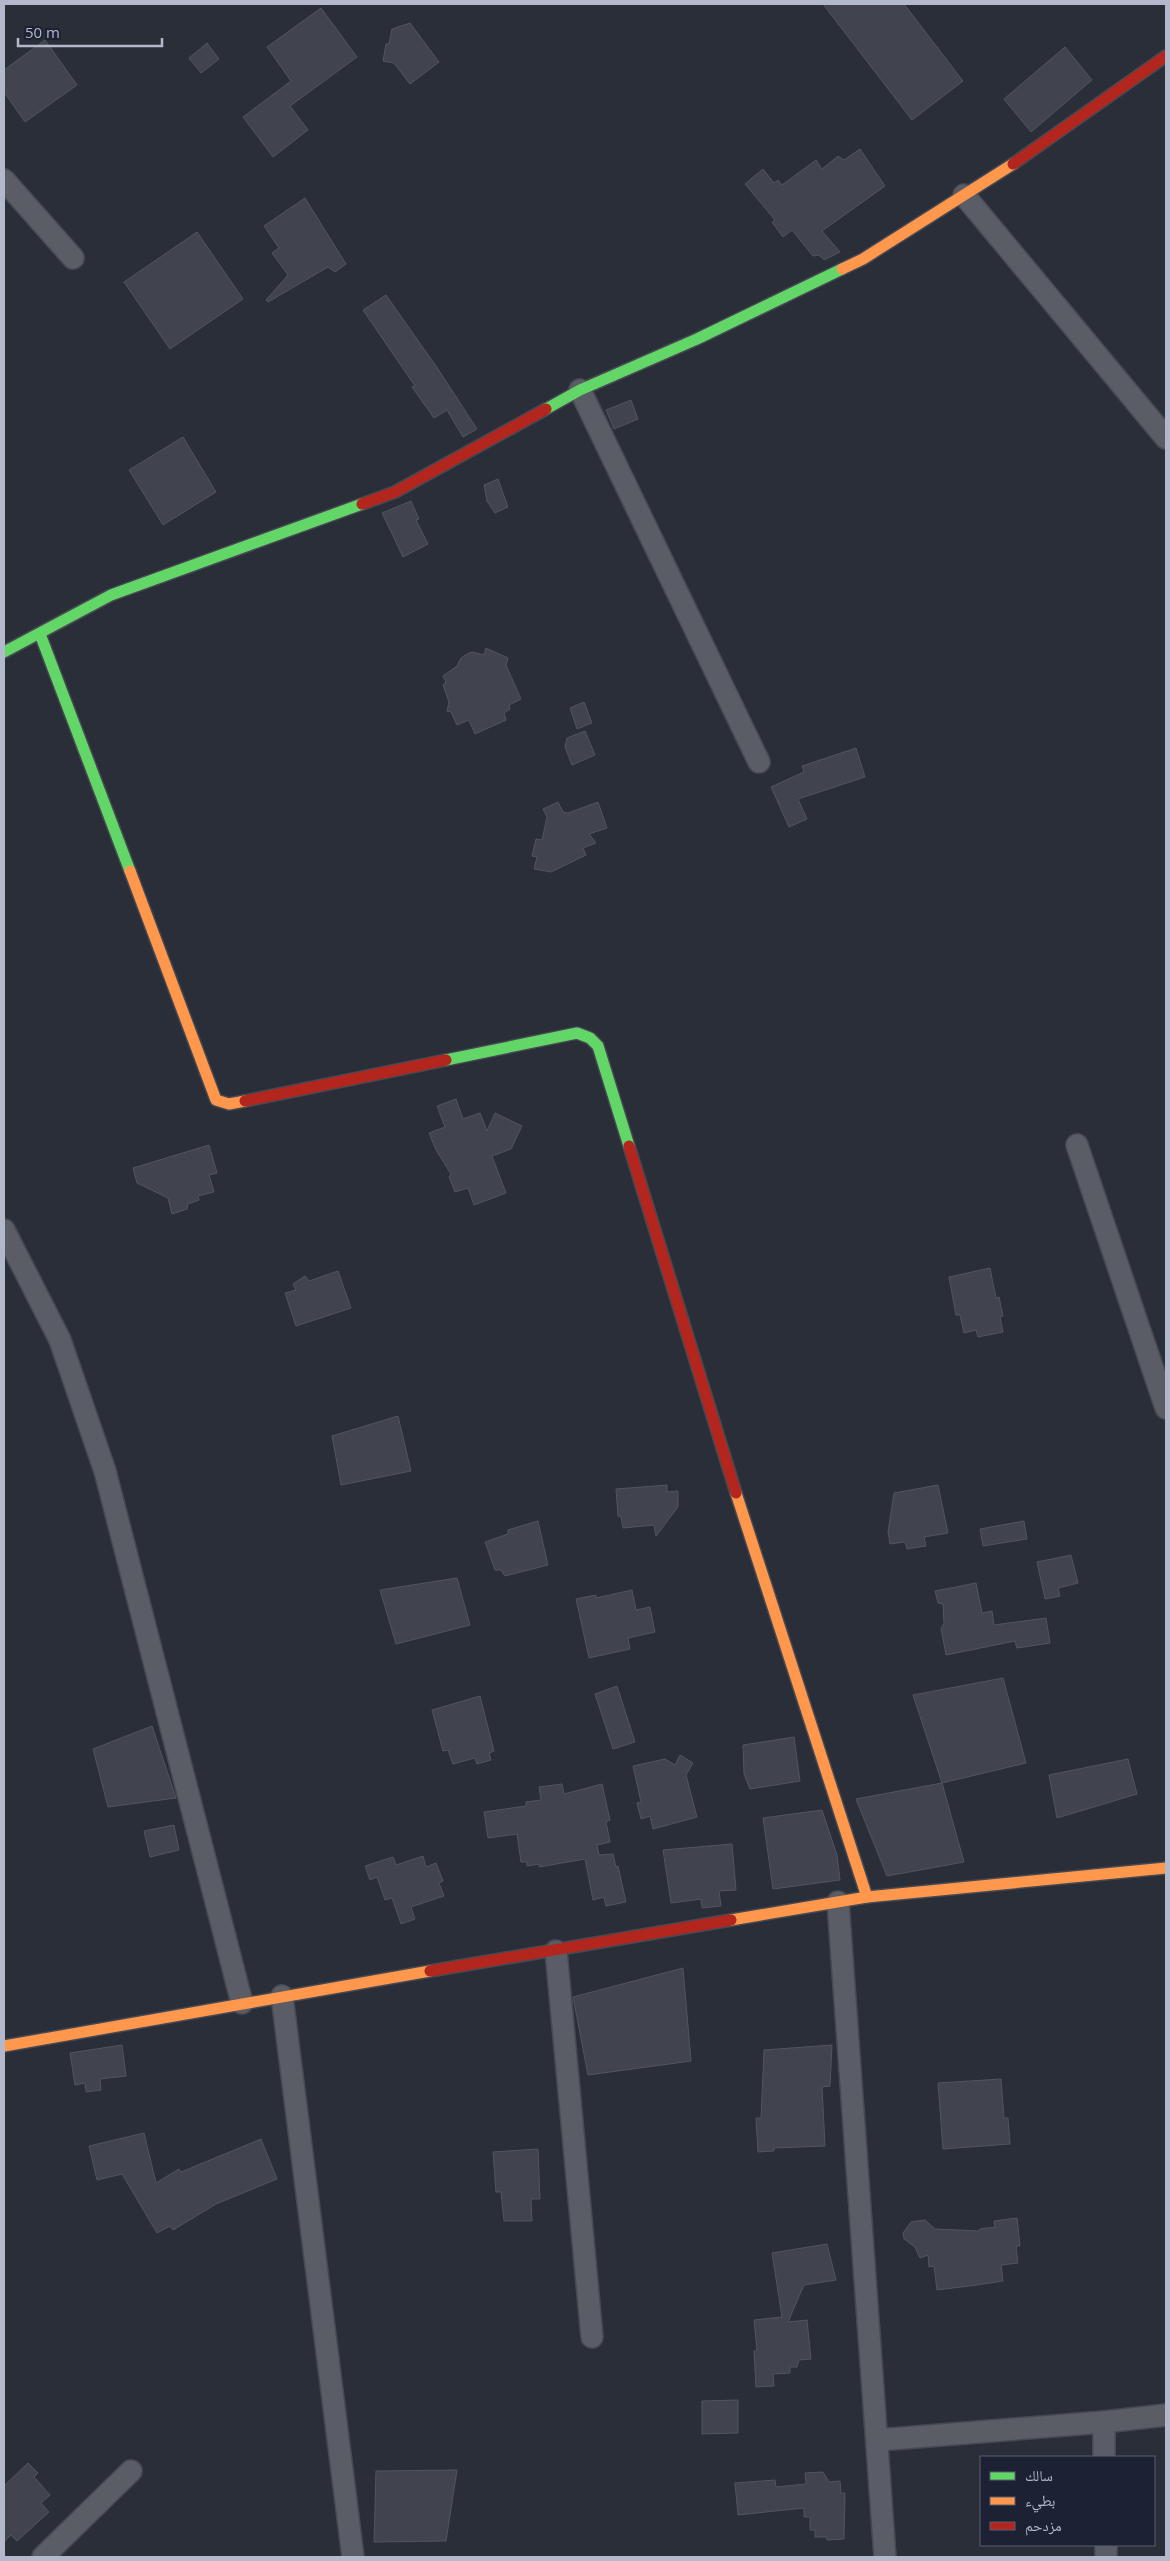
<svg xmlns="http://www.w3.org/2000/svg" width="1170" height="2561" font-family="'Open Sans','Noto Naskh Arabic',sans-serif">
<rect width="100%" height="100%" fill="#292e39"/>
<!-- building -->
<g fill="#41444e" stroke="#515560">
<path d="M 823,4 L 904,4 L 963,81 L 912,120 Z"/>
<path d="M 321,8 L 357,57 L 290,106 L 308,130 L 273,157 L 243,117 L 291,81 L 267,47 Z"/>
<path d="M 410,23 L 439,62 L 410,84 L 394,63 L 383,61 L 386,44 L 389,44 L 392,29 Z"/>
<path d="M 45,40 L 77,85 L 25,122 L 4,92 L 4,70 Z"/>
<path d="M 207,43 L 219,59 L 201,73 L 189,58 Z"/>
<path d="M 1065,47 L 1092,80 L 1031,132 L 1004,99 Z"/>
<path d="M 860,149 L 885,186 L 822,231 L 840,252 L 824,260 L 819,255 L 813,256 L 792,230 L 783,237 L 772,222 L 775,220 L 745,184 L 763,169 L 774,183 L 778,180 L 782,185 L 816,160 L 822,169 L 838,156 L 844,160 Z"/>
<path d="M 305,198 L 346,264 L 335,272 L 328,267 L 268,302 L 266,300 L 288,275 L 272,253 L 279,248 L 264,226 Z"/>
<path d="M 197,232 L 243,299 L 170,349 L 124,282 Z"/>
<path d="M 386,295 L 438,369 L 477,429 L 463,437 L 447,410 L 434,418 L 412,387 L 415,386 L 363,310 Z"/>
<path d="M 631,400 L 638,419 L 614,429 L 606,410 Z"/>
<path d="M 183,437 L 216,492 L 163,525 L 129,470 Z"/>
<path d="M 498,479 L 508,507 L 495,513 L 487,501 L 484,485 Z"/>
<path d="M 411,501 L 419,519 L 416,520 L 428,544 L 403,557 L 382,513 Z"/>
<path d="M 486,648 L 508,658 L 506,665 L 521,699 L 509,705 L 510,709 L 504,713 L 506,720 L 475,734 L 469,720 L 457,725 L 451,712 L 447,711 L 449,702 L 443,685 L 446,682 L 443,676 L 457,666 L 461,658 L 467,654 L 472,652 L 484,655 Z"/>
<path d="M 584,702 L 592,723 L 577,729 L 570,708 Z"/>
<path d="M 585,731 L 595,755 L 572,765 L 565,747 L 567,738 Z"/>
<path d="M 856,748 L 865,777 L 798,799 L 807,819 L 789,827 L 771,787 L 804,772 L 802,766 Z"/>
<path d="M 558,802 L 563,812 L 568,813 L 598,802 L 607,828 L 589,834 L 596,843 L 583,848 L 586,855 L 551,872 L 534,869 L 537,857 L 532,856 L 536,839 L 542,840 L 547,817 L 543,809 Z"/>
<path d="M 456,1099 L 463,1119 L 480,1113 L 487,1131 L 495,1113 L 522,1126 L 511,1149 L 492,1156 L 506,1193 L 474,1205 L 468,1188 L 455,1192 L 449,1177 L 451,1174 L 436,1150 L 429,1133 L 445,1127 L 437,1106 Z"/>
<path d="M 209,1145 L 217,1173 L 209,1175 L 214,1192 L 198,1196 L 199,1200 L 188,1204 L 187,1209 L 172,1214 L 168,1198 L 137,1183 L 133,1168 Z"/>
<path d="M 990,1268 L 996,1298 L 999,1297 L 1003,1316 L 1000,1317 L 1003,1332 L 978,1337 L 976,1330 L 964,1333 L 960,1315 L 956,1315 L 949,1277 Z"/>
<path d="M 338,1271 L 351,1308 L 296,1326 L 285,1293 L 296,1290 L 293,1284 L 305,1276 L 309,1281 Z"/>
<path d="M 398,1416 L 411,1471 L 341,1485 L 332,1436 Z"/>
<path d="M 667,1485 L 667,1492 L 678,1491 L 678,1507 L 656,1536 L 654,1525 L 623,1528 L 621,1517 L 618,1516 L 616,1489 Z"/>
<path d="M 938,1485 L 948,1533 L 924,1537 L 926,1546 L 907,1549 L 905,1542 L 890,1544 L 888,1532 L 894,1493 Z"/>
<path d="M 538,1521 L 548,1565 L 505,1576 L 501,1570 L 495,1570 L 485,1542 L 508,1534 L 508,1530 Z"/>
<path d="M 1024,1521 L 1027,1539 L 983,1546 L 980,1529 Z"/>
<path d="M 1071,1555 L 1078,1583 L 1058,1588 L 1060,1596 L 1045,1599 L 1037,1562 Z"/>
<path d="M 457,1578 L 470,1625 L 396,1644 L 380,1590 Z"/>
<path d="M 976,1583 L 982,1613 L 992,1611 L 994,1625 L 1046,1618 L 1050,1643 L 1017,1648 L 1015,1641 L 946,1655 L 941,1628 L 944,1624 L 943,1604 L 938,1603 L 935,1591 Z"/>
<path d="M 632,1590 L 636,1610 L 650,1607 L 655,1632 L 628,1638 L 630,1649 L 589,1658 L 576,1599 L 596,1595 L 596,1598 Z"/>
<path d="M 1003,1678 L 1026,1763 L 942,1783 L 913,1695 Z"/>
<path d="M 617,1686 L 635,1742 L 613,1749 L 595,1694 Z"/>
<path d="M 480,1696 L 494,1751 L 489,1753 L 491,1760 L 477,1764 L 475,1758 L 453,1764 L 448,1750 L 443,1751 L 432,1710 Z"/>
<path d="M 152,1726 L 176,1798 L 108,1807 L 93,1749 Z"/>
<path d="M 794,1737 L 800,1781 L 750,1789 L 744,1774 L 743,1745 Z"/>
<path d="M 680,1755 L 693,1763 L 686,1775 L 697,1817 L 653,1829 L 650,1816 L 641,1819 L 637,1803 L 641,1802 L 633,1766 L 665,1759 L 675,1765 Z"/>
<path d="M 1128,1759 L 1137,1794 L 1057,1818 L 1049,1775 Z"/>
<path d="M 942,1783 L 964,1862 L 887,1876 L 856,1799 Z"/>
<path d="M 562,1784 L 564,1794 L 602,1784 L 610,1820 L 606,1822 L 610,1842 L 597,1845 L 599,1855 L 613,1854 L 616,1867 L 618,1866 L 626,1902 L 606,1906 L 604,1897 L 593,1900 L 585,1859 L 539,1867 L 539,1864 L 527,1866 L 527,1862 L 521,1862 L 517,1834 L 488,1838 L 484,1812 L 526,1806 L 526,1802 L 541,1800 L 539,1787 Z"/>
<path d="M 822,1810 L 837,1855 L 840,1880 L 773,1889 L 763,1818 Z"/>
<path d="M 174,1825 L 179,1850 L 150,1857 L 144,1831 Z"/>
<path d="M 732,1844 L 736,1890 L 719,1891 L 721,1906 L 702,1908 L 701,1899 L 671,1903 L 663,1850 Z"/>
<path d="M 423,1856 L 426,1867 L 436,1863 L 443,1881 L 439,1883 L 444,1896 L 411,1907 L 415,1919 L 401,1924 L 392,1898 L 385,1900 L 377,1877 L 370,1880 L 365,1866 L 393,1857 L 396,1865 Z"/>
<path d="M 683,1968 L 691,2061 L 588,2075 L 573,1997 Z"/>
<path d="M 122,2045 L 126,2076 L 100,2079 L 101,2090 L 86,2092 L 85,2083 L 75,2085 L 70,2053 Z"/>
<path d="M 832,2045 L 830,2086 L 822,2087 L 825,2146 L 774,2148 L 774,2151 L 758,2152 L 756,2118 L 761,2118 L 764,2050 Z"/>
<path d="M 1001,2079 L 1004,2118 L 1008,2118 L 1010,2144 L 943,2149 L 938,2083 Z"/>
<path d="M 144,2133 L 156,2183 L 179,2169 L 181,2172 L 261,2139 L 277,2179 L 216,2204 L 173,2230 L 170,2226 L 157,2233 L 122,2174 L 97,2180 L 89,2146 Z"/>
<path d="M 538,2149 L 540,2199 L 531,2199 L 532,2221 L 504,2221 L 501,2192 L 496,2192 L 493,2152 Z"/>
<path d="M 1017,2218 L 1020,2246 L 1016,2246 L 1018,2263 L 1001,2265 L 1003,2281 L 977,2285 L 937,2290 L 934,2266 L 929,2267 L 928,2255 L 920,2258 L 915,2247 L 904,2239 L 903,2233 L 911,2222 L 925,2220 L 935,2229 L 979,2231 L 980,2229 L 995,2227 L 994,2221 Z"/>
<path d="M 827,2244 L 836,2280 L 804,2285 L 788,2322 L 807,2320 L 811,2359 L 799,2360 L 797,2367 L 790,2367 L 790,2373 L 773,2374 L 774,2386 L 756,2387 L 754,2351 L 757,2350 L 754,2320 L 782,2317 L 772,2253 Z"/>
<path d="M 738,2400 L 738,2433 L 702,2434 L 702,2401 Z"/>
<path d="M 28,2463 L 38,2473 L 34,2477 L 50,2495 L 41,2503 L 49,2512 L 17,2541 L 11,2535 L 4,2542 L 4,2486 Z"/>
<path d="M 457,2470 L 446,2541 L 374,2542 L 376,2471 Z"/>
<path d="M 823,2472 L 829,2482 L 840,2481 L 841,2493 L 845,2493 L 844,2539 L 827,2540 L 826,2537 L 815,2537 L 815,2530 L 810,2530 L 810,2517 L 804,2517 L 804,2508 L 738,2515 L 735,2483 L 775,2480 L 776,2487 L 806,2484 L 805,2473 Z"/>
</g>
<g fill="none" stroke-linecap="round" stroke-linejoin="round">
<!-- street casing -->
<g stroke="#464952" stroke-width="24">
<g id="street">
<path d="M 4,180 L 73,258"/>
<path d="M 964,195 L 1166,438"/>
<path d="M 580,390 L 759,762"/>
<path d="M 1077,1145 L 1166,1408"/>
<path d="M 4,1230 L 60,1340 L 105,1471 L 242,2003"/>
<path d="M 838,1902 L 885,2557"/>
<path d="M 556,1951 L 592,2337"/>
<path d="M 282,1996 L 353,2557"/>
<path d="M 878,2440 L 1104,2422"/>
<path d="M 1104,2457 L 1104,2422 L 1166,2415"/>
<path d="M 1106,2545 L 1106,2557"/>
<path d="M 43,2557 L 131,2471"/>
</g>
</g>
<!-- fast casing -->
<g stroke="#464952" stroke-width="14">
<g id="fast">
<path d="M 546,409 L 580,390 L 697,339 L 842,269"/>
<path d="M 40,634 L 130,871"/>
<path d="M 4,652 L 111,595 L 362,504"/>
<path d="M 446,1060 L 577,1033 L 590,1038 L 598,1046 L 629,1146"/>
</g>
</g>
<!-- slow casing -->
<g stroke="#464952" stroke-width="14">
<g id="slow">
<path d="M 842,269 L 863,259 L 1013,164"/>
<path d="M 130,871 L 216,1100 L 229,1104 L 245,1101"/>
<path d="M 736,1493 L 867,1897"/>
<path d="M 731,1920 L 867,1897 L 1166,1868"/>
<path d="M 4,2046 L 430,1971"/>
</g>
</g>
<!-- jam casing -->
<g stroke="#464952" stroke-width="14">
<g id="jam">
<path d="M 1013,164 L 1166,56"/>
<path d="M 362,504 L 395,492 L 546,409"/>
<path d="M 245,1101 L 446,1060"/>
<path d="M 629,1146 L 736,1493"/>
<path d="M 430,1971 L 731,1920"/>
</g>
</g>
<!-- street -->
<use href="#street" stroke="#5a5c66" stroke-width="21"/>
<!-- fast -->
<use href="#fast" stroke="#63d668" stroke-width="11"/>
<!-- slow -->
<use href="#slow" stroke="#ff974d" stroke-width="11"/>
<!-- jam -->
<use href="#jam" stroke="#b3261e" stroke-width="11"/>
</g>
<!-- border -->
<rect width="1170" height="2561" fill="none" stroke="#b3b8ca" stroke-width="10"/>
<!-- legend -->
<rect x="980" y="2456" width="175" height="90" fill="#1c2234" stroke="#585e70"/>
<rect x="990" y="2472" width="25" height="8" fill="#63d668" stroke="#585e70"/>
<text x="1025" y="2481" font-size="15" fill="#b3b8ca">سالك</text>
<rect x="990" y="2497" width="25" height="8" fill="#ff974d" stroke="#585e70"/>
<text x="1025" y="2506" font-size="15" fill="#b3b8ca">بطيء</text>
<rect x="990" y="2522" width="25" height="8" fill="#b3261e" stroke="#585e70"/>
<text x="1025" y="2531" font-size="15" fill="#b3b8ca">مزدحم</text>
<!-- scale -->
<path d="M18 38v8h144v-8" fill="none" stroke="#b3b8ca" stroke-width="2.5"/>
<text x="25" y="38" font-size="15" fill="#b3b8ca" stroke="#1c2234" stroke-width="4" paint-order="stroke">50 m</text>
</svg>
